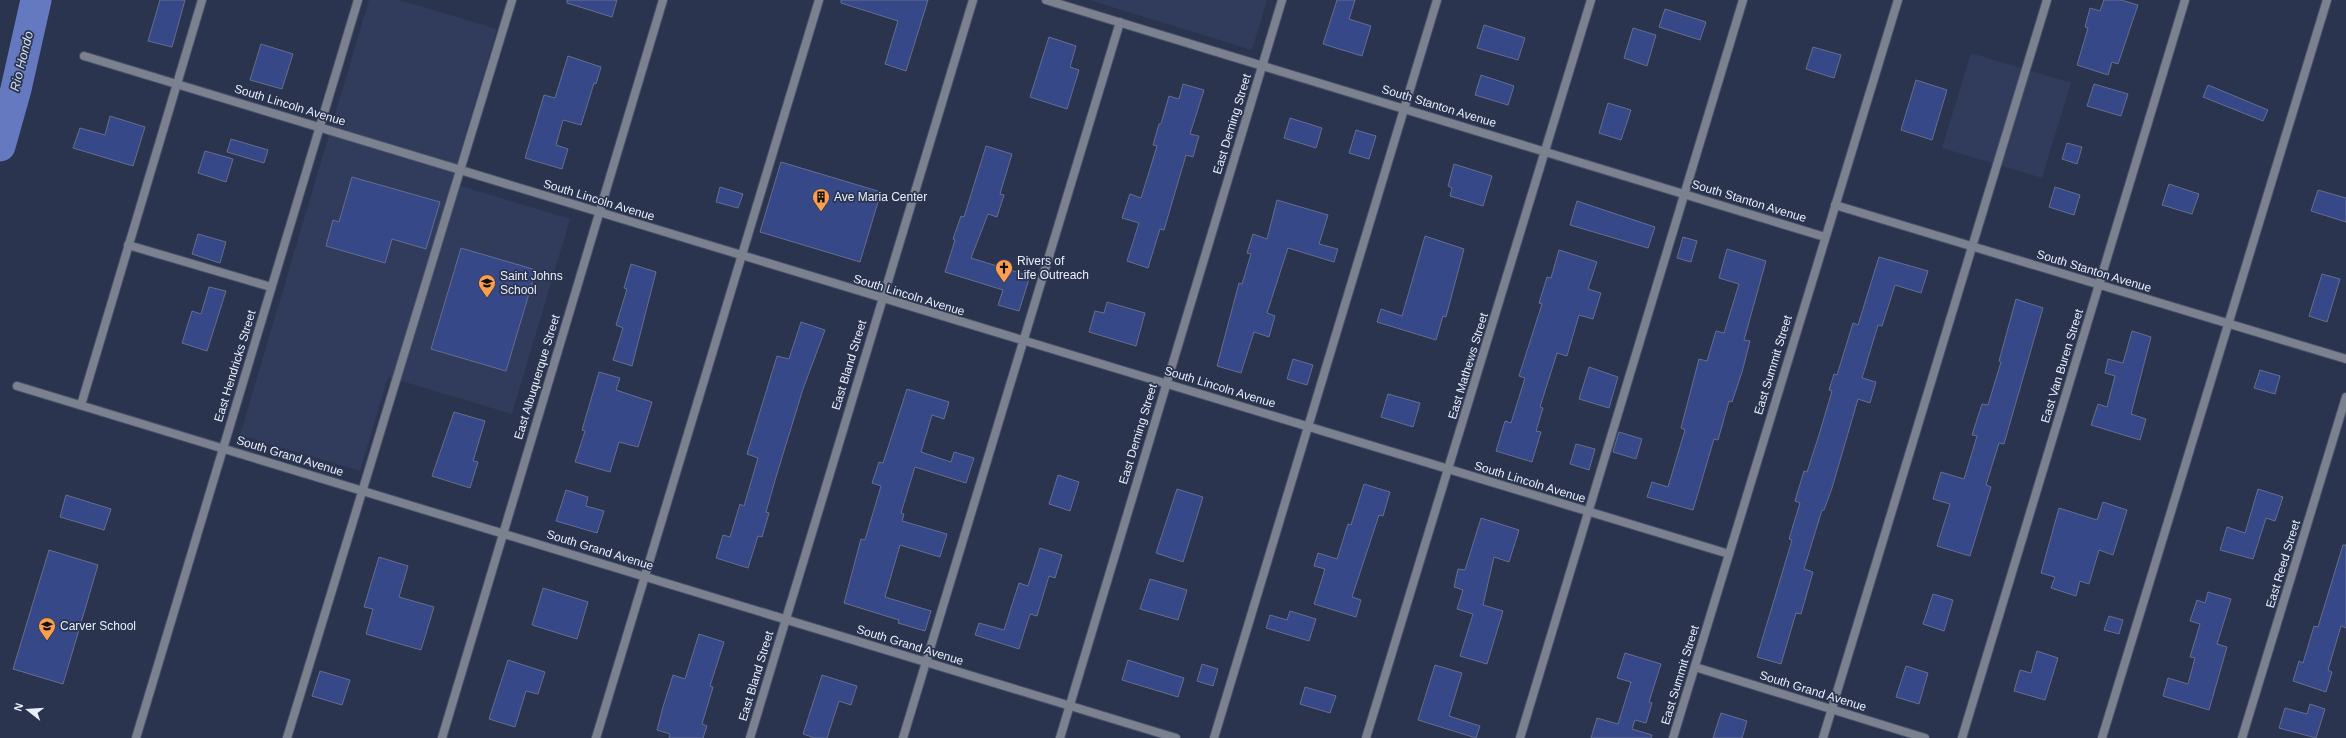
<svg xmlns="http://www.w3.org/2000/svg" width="2346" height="738" font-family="Helvetica,sans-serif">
<rect width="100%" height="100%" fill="#2b344e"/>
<!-- built -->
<g fill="#313b5c">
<path d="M 369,0 L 399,0 L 497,29 L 451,183 L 570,219 L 512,414 L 388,377 L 360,471 L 240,435 Z"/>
<path d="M 1089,0 L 1267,0 L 1252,50 Z"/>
<path d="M 1971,53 L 2071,83 L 2042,178 L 1942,148 Z"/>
</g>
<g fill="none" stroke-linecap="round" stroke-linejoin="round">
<!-- river -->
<path stroke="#6479bf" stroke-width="31" d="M 0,146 L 16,89 L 36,0"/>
</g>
<!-- building -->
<g fill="#374889" stroke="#646e8d">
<path d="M 160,0 L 185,0 L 172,47 L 148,41 Z"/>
<path d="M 567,0 L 617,0 L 612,17 L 567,3 Z"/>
<path d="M 841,0 L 928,0 L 906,71 L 885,64 L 898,21 L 841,3 Z"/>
<path d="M 1337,0 L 1355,0 L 1349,19 L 1371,26 L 1362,56 L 1323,44 Z"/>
<path d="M 2104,0 L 2121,0 L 2138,5 L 2118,64 L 2112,62 L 2108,75 L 2077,65 L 2088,28 L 2085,27 L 2090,8 L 2100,11 Z"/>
<path d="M 1665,9 L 1706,22 L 1700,40 L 1659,27 Z"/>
<path d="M 1484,25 L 1525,38 L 1518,60 L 1477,48 Z"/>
<path d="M 1633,28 L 1656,35 L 1647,66 L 1624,58 Z"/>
<path d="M 1049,37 L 1076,46 L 1070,67 L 1079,70 L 1067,109 L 1030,97 Z"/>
<path d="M 261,44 L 293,54 L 282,89 L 250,80 Z"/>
<path d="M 1813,47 L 1841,55 L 1834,78 L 1806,69 Z"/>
<path d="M 568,56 L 601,67 L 596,84 L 594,83 L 581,125 L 563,120 L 556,145 L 568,149 L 562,169 L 525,158 L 544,95 L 555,98 Z"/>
<path d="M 1481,75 L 1514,86 L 1508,105 L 1475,95 Z"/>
<path d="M 1916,80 L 1947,90 L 1932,140 L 1901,130 Z"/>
<path d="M 1183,84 L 1204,90 L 1190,134 L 1199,136 L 1193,157 L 1186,155 L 1164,230 L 1160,229 L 1148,268 L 1127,261 L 1139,223 L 1122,218 L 1130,194 L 1141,198 L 1157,146 L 1153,145 L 1159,124 L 1161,124 L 1169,96 L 1179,99 Z"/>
<path d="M 2094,84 L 2128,94 L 2121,116 L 2087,106 Z"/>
<path d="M 2208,85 L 2268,110 L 2263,121 L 2203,97 Z"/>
<path d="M 1608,103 L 1631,110 L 1621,140 L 1599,133 Z"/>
<path d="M 110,116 L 145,127 L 133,166 L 73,148 L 80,128 L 105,135 Z"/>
<path d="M 1290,118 L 1322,128 L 1316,148 L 1284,138 Z"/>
<path d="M 1356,130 L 1376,136 L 1369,159 L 1349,153 Z"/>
<path d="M 231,139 L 268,150 L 264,163 L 227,152 Z"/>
<path d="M 2067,143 L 2082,147 L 2077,164 L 2062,159 Z"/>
<path d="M 986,146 L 1012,154 L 1000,194 L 1004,195 L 997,217 L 988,214 L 971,258 L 1030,276 L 1019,311 L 998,305 L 1003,290 L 945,272 L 955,240 L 953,239 L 961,216 L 964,217 Z"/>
<path d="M 205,151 L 233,159 L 226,182 L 198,173 Z"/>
<path d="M 781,162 L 881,192 L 860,262 L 760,232 Z"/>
<path d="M 1454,164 L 1492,176 L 1483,206 L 1450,196 L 1452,188 L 1448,186 Z"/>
<path d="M 352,177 L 440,202 L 426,249 L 392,239 L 385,263 L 326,246 L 333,220 L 339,222 Z"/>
<path d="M 2169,184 L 2199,194 L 2192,214 L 2162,205 Z"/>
<path d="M 720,187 L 743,194 L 738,208 L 716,202 Z"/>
<path d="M 2055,187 L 2080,195 L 2074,215 L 2049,207 Z"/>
<path d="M 2318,190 L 2346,198 L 2346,222 L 2311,211 Z"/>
<path d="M 1277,200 L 1328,215 L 1319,244 L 1338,249 L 1334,262 L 1288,248 L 1267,313 L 1275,316 L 1269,337 L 1254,332 L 1241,373 L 1217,366 L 1239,283 L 1242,284 L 1251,254 L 1247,253 L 1253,234 L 1267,239 Z"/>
<path d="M 1577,201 L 1655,227 L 1648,248 L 1570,225 Z"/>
<path d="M 198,234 L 226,242 L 220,263 L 192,254 Z"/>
<path d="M 1425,236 L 1464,249 L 1446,317 L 1443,316 L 1436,340 L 1377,322 L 1381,309 L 1402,316 Z"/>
<path d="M 1683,237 L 1697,241 L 1691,262 L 1677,258 Z"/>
<path d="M 461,248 L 536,270 L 506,371 L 431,349 Z"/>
<path d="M 1727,249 L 1766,261 L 1744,340 L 1750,341 L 1742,372 L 1732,402 L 1729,401 L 1718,440 L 1714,439 L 1693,510 L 1647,497 L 1652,482 L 1668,487 L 1685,430 L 1681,428 L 1699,359 L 1707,361 L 1716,331 L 1724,333 L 1739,284 L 1719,278 Z"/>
<path d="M 1559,250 L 1597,262 L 1588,289 L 1601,293 L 1593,319 L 1579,315 L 1567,356 L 1557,353 L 1540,407 L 1543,408 L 1536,431 L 1541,432 L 1532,462 L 1496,451 L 1505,421 L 1511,423 L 1525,378 L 1519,376 L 1542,304 L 1539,303 L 1547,277 L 1551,278 Z"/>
<path d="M 1879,257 L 1928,271 L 1921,293 L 1895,285 L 1882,326 L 1878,325 L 1862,378 L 1876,382 L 1870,403 L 1858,399 L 1832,488 L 1824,510 L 1822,510 L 1804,569 L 1813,572 L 1801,614 L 1796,613 L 1781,664 L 1757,657 L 1792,540 L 1789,539 L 1800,503 L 1795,501 L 1804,471 L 1807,472 L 1819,435 L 1832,391 L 1829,390 L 1834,374 L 1837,375 L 1853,323 L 1858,325 Z"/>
<path d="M 631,264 L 656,272 L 632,366 L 613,360 L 623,328 L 616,325 L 627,289 L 624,288 Z"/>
<path d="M 2322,274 L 2340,279 L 2327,322 L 2309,316 Z"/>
<path d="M 209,287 L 226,291 L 207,351 L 182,343 L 192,311 L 201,314 Z"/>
<path d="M 2016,299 L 2043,308 L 2004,444 L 1999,443 L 1986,485 L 1991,487 L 1970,556 L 1937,546 L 1950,504 L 1933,499 L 1941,472 L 1964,479 L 1977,436 L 1972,435 L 1982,404 L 1988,405 L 2001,362 L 1999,361 Z"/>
<path d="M 1107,302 L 1145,313 L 1136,346 L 1089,332 L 1095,311 L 1104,313 Z"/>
<path d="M 801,322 L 825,330 L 803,389 L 776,477 L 766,512 L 769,513 L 762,537 L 758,536 L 748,568 L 716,558 L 723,535 L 730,537 L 740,504 L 744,506 L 758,458 L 747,454 L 777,356 L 789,359 Z"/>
<path d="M 2132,331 L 2151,337 L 2131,414 L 2146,419 L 2140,440 L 2091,425 L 2098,404 L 2107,407 L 2115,376 L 2105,373 L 2108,359 L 2123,363 Z"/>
<path d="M 1293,359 L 1313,365 L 1307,385 L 1287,379 Z"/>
<path d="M 1589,367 L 1618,377 L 1609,408 L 1579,399 Z"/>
<path d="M 2260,370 L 2280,376 L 2275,394 L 2254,388 Z"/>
<path d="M 599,372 L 620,378 L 616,390 L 652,402 L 638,447 L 619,442 L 610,472 L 575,462 L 585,431 L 582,430 Z"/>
<path d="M 907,389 L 949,402 L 944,419 L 932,415 L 921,452 L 951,462 L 954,452 L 974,458 L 966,483 L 915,467 L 901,513 L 904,514 L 902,521 L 947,534 L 940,557 L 900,545 L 885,597 L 931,611 L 925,631 L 898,623 L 899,620 L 844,603 L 861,539 L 865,540 L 881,486 L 872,483 L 879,462 L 883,463 Z"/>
<path d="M 1388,394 L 1420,403 L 1413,427 L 1381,417 Z"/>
<path d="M 454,412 L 485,421 L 473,461 L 478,462 L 470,488 L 432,476 Z"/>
<path d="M 1619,432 L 1642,439 L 1636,459 L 1613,452 Z"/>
<path d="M 1576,444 L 1595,449 L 1589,470 L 1570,464 Z"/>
<path d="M 1058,475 L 1079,482 L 1070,511 L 1049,504 Z"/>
<path d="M 1364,484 L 1390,492 L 1383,516 L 1379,515 L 1352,597 L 1361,600 L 1356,617 L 1314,604 L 1325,569 L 1314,566 L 1318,553 L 1337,559 L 1348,524 L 1351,525 Z"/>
<path d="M 1177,489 L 1203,497 L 1183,562 L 1156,553 Z"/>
<path d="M 2258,489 L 2283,497 L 2275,521 L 2266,518 L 2253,559 L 2220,550 L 2227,527 L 2245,533 Z"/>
<path d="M 566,490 L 588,497 L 586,506 L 604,511 L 597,533 L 556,521 Z"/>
<path d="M 66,495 L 111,509 L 104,530 L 60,517 Z"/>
<path d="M 2103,502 L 2127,510 L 2113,555 L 2099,550 L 2089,584 L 2080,581 L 2076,596 L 2051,588 L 2055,577 L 2041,573 L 2059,508 L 2097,520 Z"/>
<path d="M 1481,518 L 1519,530 L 1509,562 L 1494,557 L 1483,605 L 1503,611 L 1487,664 L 1460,656 L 1473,614 L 1457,609 L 1463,590 L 1454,587 L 1458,569 L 1465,570 Z"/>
<path d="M 2343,545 L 2346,545 L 2346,628 L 2341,626 L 2328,670 L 2332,672 L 2326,692 L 2293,681 L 2299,661 L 2303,663 L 2314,626 L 2318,627 Z"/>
<path d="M 1040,548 L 1062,555 L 1055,578 L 1049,576 L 1037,616 L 1030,614 L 1019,649 L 975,635 L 979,623 L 1004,630 L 1019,583 L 1028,586 Z"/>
<path d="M 49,550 L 98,565 L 63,684 L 13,669 Z"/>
<path d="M 379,557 L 408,566 L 399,597 L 434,607 L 421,650 L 366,634 L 373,609 L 364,607 Z"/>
<path d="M 1150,579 L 1187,590 L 1178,620 L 1140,609 Z"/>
<path d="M 543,588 L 588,602 L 577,639 L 532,625 Z"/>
<path d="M 2208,592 L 2231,599 L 2217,644 L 2227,647 L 2209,710 L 2163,696 L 2168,678 L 2188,684 L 2195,658 L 2190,657 L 2200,624 L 2190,621 L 2197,600 L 2205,603 Z"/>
<path d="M 1933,594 L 1953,600 L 1944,631 L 1923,624 Z"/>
<path d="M 1290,611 L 1316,619 L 1309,641 L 1266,628 L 1270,615 L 1287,620 Z"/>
<path d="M 2109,616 L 2123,620 L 2119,634 L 2104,630 Z"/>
<path d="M 699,634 L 724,642 L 710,686 L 713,687 L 702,724 L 707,726 L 703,738 L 669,738 L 670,734 L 657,730 L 663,707 L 673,675 L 685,679 Z"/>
<path d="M 2037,651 L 2058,658 L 2045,700 L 2014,691 L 2020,670 L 2031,673 Z"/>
<path d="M 1625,653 L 1661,664 L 1649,702 L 1652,703 L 1646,723 L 1635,720 L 1632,729 L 1652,735 L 1651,738 L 1591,738 L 1597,718 L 1618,724 L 1631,682 L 1617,678 Z"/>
<path d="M 508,660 L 545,672 L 538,694 L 526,691 L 515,727 L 489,719 Z"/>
<path d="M 1128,660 L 1184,678 L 1178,697 L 1122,680 Z"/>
<path d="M 1202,664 L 1218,669 L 1213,686 L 1197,681 Z"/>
<path d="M 1435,665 L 1462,673 L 1449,716 L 1480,726 L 1476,738 L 1418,720 Z"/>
<path d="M 1906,666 L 1928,673 L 1919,704 L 1896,697 Z"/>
<path d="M 320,671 L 350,680 L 342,705 L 312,696 Z"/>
<path d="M 822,675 L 857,686 L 851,705 L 839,701 L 827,738 L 815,738 L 803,734 Z"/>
<path d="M 1305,687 L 1336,696 L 1330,713 L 1300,704 Z"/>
<path d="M 2310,704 L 2325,709 L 2316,738 L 2279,728 L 2285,708 L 2307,714 Z"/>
<path d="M 1721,713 L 1747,721 L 1742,738 L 1713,738 Z"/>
</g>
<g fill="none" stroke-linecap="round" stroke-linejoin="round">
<!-- service casing -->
<g stroke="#49526a" stroke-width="10">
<g id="service">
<path d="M 128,245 L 271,287"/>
<path d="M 81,405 L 202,0"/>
<path d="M 287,738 L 512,0"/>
<path d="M 596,738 L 819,0"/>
<path d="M 903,738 L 1120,22"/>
<path d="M 1214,738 L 1437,0"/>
<path d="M 1520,738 L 1743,0"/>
<path d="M 1823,738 L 2047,0"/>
<path d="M 2102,738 L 2327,0"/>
</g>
</g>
<!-- minor casing -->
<g stroke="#49526a" stroke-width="10">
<g id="minor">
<path d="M 1046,0 L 1825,237"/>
<path d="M 84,56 L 1729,554"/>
<path d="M 1835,205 L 2346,359"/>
<path d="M 17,386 L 1176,738"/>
<path d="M 1695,667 L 1925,738"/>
<path d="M 136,738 L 358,0"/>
<path d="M 442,738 L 663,0"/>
<path d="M 1060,738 L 1282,0"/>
<path d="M 1366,738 L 1591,0"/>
<path d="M 1962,738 L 2185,0"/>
<path d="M 2242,738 L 2346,397"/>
</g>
</g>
<!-- tertiary casing -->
<g stroke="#49526a" stroke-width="10">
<g id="tertiary">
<path d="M 750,738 L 973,0"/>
<path d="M 1673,738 L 1898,0"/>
</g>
</g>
<!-- service -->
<use href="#service" stroke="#7c818f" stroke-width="8"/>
<!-- minor -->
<use href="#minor" stroke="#7c818f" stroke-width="8"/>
<!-- tertiary -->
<use href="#tertiary" stroke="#7c818f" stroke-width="8"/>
</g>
<!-- icons -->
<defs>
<g id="building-pin" transform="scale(0.9)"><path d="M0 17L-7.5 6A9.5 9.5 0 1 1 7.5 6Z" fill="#fa9f4e" stroke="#2b344e"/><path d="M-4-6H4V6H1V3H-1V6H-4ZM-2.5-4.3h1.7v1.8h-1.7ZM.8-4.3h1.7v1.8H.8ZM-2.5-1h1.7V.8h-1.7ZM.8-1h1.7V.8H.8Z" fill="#111"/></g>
<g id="church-pin" transform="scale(0.9)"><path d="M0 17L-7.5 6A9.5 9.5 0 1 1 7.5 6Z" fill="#fa9f4e" stroke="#2b344e"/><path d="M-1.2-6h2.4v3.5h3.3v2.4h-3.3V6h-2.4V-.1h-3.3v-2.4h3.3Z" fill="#111"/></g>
<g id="school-pin" transform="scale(0.9)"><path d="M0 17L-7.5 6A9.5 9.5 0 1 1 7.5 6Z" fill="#fa9f4e" stroke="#2b344e"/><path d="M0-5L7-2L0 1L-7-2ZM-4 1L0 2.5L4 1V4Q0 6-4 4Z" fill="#111"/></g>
</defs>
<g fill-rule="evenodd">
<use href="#building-pin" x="821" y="197"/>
<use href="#church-pin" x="1004" y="268"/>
<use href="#school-pin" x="487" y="283"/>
<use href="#school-pin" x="47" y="626"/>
</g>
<g text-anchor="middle" stroke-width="3.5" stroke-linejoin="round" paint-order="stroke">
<!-- street labels -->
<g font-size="12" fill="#e9eefc" stroke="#2b344e">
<text transform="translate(290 105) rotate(17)" y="4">South Lincoln Avenue</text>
<text transform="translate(1439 106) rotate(17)" y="4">South Stanton Avenue</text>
<text transform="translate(1232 124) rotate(-73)" y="4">East Deming Street</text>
<text transform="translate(599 200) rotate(17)" y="4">South Lincoln Avenue</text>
<text transform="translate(1749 201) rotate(17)" y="4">South Stanton Avenue</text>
<text transform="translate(2094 271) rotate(17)" y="4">South Stanton Avenue</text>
<text transform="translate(909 295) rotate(17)" y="4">South Lincoln Avenue</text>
<text transform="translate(849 365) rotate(-73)" y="4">East Bland Street</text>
<text transform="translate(1773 365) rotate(-73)" y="4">East Summit Street</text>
<text transform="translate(235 366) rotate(-73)" y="4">East Hendricks Street</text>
<text transform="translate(1468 366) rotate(-73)" y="4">East Mathews Street</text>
<text transform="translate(2062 366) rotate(-73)" y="4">East Van Buren Street</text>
<text transform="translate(537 377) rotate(-73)" y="4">East Albuquerque Street</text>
<text transform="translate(1220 387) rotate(17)" y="4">South Lincoln Avenue</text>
<text transform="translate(1138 434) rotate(-73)" y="4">East Deming Street</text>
<text transform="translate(290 456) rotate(17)" y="4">South Grand Avenue</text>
<text transform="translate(1530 482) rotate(17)" y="4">South Lincoln Avenue</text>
<text transform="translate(600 550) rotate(17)" y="4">South Grand Avenue</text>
<text transform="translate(2283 564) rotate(-73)" y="4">East Reed Street</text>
<text transform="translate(910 645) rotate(17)" y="4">South Grand Avenue</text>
<text transform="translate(1680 675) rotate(-73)" y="4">East Summit Street</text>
<text transform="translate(756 676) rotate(-73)" y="4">East Bland Street</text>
<text transform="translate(1813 691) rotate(17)" y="4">South Grand Avenue</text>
</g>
<!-- poi labels -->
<g font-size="12" fill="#e9eefc" stroke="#2b344e" text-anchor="start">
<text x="834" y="201">Ave Maria Center</text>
<text x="1017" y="265">Rivers of<tspan x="1017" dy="14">Life Outreach</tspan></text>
<text x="500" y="280">Saint Johns<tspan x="500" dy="14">School</tspan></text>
<text x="60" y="630">Carver School</text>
</g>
<!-- water labels -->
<g font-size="13" font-style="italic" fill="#d8dff3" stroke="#2b344e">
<text transform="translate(21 61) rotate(-76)" y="5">Rio Hondo</text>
</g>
</g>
<!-- north arrow -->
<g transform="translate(28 710) rotate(287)" stroke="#2b344e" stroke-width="3" paint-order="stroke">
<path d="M0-3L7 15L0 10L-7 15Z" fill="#e9eefc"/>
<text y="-6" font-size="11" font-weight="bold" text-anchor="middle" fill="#e9eefc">N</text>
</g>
</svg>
